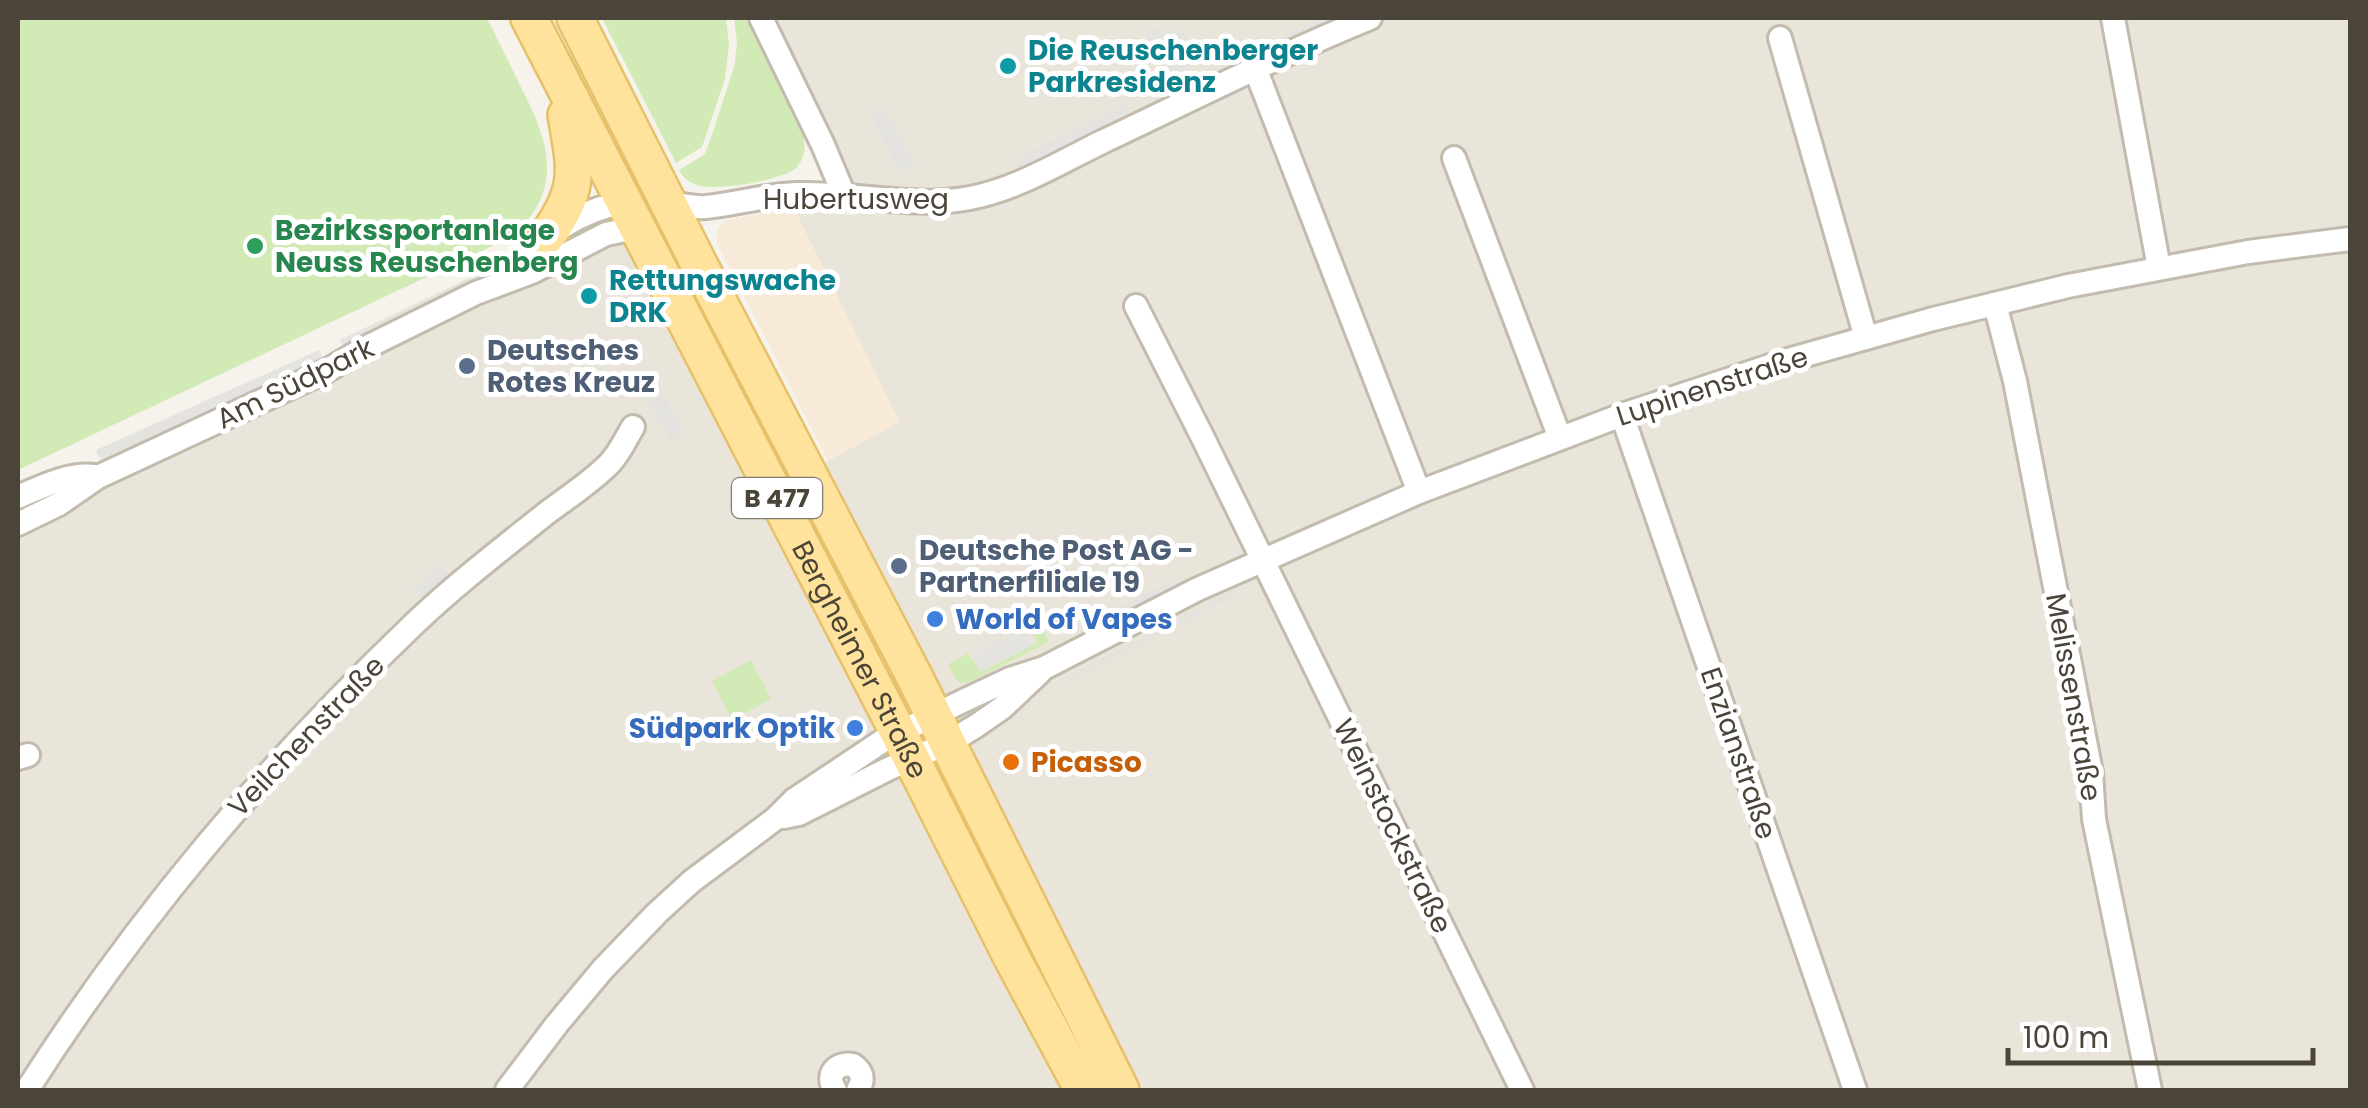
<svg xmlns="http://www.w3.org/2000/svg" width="2368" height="1108" font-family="Poppins,sans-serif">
<rect width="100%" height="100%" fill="#f6f3ec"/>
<!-- residential -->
<path fill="#eae5da" d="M 772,18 L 2350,18 L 2350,1090 L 18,1090 L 18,526 L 605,238 L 624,241 L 638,248 L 769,492 L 899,422 L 795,211 L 854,215 L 833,142 Z"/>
<!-- commercial -->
<path fill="#f7ead8" d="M 795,211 L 900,422 L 828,461 L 716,241 L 718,228 L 727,220 L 767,212 Z"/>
<!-- green -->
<g fill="#d2eab5">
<path d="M 18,18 L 487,18 C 497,39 508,60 518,81 C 541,127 565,173 528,220 C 522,228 512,234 505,240 L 18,470 Z"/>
<path d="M 542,18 L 549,18 C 568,54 631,139 629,176 Z"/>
<path d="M 602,18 L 726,18 L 729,45 L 725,79 L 702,147 L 676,163 Z"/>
<path d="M 734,18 L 749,18 L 802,129 C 805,142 807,155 797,167 C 785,180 714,192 697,185 C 689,182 683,178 679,170 L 705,154 L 710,141 L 735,64 L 737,42 Z"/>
<path d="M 1039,621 L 1049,642 L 969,682 L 961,683 L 955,678 L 948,664 L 968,653 L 981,672 L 1038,642 L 1030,626 Z"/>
<path d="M 751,660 L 771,699 L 732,720 L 712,681 Z"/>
</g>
<!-- parking -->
<g fill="#e5e3e0">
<path d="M 1323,18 L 1327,18 L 1330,23 L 1246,60 L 1242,53 Z"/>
<path d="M 1176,25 L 1203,52 L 1189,65 L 1190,72 L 1176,79 L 1145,35 L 1155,27 L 1166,34 Z"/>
<path d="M 1124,105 L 1130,117 L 1022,171 L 1016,158 Z"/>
<path d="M 884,106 L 914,164 L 899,172 L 870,114 Z"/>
<path d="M 490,268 L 493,273 L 343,346 L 340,340 Z"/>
<path d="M 319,350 L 325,364 L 102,464 L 96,450 Z"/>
<path d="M 659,386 L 684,432 L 670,440 L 645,394 Z"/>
<path d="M 440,565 L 450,576 L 421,600 L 411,589 Z"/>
<path d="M 1172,580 L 1175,586 L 1086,631 L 1083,625 Z"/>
<path d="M 1239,587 L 1235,596 L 1066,683 L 1058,681 Z"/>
<path d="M 1023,629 L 1032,645 L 980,672 L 972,656 Z"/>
</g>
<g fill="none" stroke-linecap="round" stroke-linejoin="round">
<!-- minor casing -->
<g stroke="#c2bbae" stroke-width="28">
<g id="minor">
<path d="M 761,18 L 823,145 L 844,195"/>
<path d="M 2113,18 L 2159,268"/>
<path d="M 1780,38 L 1866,338"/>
<path d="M 1255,68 L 1419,492"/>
<path d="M 1454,158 L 1560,438"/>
<path d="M 668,202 C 681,205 693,208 706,207 C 736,204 765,195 796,194 C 854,192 912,209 970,198 C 1017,189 1059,163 1102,142 C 1191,100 1279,55 1370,18"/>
<path d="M 502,276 C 538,244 574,209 625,203"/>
<path d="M 1995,304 L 2015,381 L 2091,772 L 2094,819 L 2150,1090"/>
<path d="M 1136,306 L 1203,438 L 1522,1090"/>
<path d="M 1622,415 L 1855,1090"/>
<path d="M 18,497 C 41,487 68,473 94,476"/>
<path d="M 18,524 L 59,504 L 98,477 L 328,370 L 365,348 L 476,293 L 532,272 L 606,234 L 625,230 L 642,237"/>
<path d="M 18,758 L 28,755"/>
<path d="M 784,817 L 799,814 L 888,769 L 948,743 L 976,726 L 1002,708 L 1040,672"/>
<path d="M 27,1090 C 139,915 264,768 414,624 C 456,584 503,548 548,512 C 568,497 590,483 608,465 C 618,456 625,440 633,427"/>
<path d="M 507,1090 L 557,1024 L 603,969 L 657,913 L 692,881 L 775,819 L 794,800 L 884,740 L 963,701 L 1010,679 L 1044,668 L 1198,589 L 1419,492 L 1622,415 L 1788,360 L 1933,319 L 2068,286 L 2248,252 L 2350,239"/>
<path d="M 835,1090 C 825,1075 836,1062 853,1065 C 863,1072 864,1080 858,1090"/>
</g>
</g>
<!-- primary casing -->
<g stroke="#e6c16a" stroke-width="40">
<g id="primary">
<path id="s1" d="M 529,18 L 899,734 L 1013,960 L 1083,1090"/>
<path d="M 575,18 L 697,260 L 913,674 L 1121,1090"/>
<path d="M 546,237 C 581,189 576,171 566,115"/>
</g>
</g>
<!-- minor -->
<use href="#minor" stroke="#fff" stroke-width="22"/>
<!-- primary -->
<use href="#primary" stroke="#ffe39c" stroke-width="35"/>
</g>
<!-- markers -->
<g fill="#0f9aa8" stroke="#fff" stroke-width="4">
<circle cx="1008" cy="66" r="10"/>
<circle cx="589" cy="296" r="10"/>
</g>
<circle fill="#2e9e5b" stroke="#fff" stroke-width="4" cx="255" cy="246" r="10"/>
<g fill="#5c6f8a" stroke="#fff" stroke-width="4">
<circle cx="467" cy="366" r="10"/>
<circle cx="899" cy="566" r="10"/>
</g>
<g fill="#3f7fe0" stroke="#fff" stroke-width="4">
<circle cx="935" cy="619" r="10"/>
<circle cx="855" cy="728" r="10"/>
</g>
<circle fill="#e8710a" stroke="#fff" stroke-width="4" cx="1011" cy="762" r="10"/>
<g text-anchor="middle" stroke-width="10" stroke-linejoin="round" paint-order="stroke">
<!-- shield labels -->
<rect fill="#fff" stroke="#817c74" stroke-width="2.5" x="732" y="478" width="90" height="40" rx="8"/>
<g font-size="25" font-weight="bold" fill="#4b4439">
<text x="777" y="507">B 477</text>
</g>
<!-- culture labels -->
<g font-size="28" font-weight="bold" fill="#0d838f" stroke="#fff" text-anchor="start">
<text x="1028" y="60">Die Reuschenberger<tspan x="1028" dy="32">Parkresidenz</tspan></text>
<text x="609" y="290">Rettungswache<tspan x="609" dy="32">DRK</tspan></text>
</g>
<!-- street labels -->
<g font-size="28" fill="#4b4439" stroke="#fff">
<text x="856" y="209">Hubertusweg</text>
<text transform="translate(295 383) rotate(-26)" y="10">Am Südpark</text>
<text transform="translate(1712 386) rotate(-18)" y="10">Lupinenstraße</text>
<text dy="10" stroke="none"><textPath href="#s1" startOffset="722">Bergheimer Straße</textPath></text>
<text transform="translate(2074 697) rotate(80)" y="10">Melissenstraße</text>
<text transform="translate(306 736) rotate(-46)" y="10">Veilchenstraße</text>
<text transform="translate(1739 753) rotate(71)" y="10">Enzianstraße</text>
<text transform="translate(1393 826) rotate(64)" y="10">Weinstockstraße</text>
</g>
<!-- leisure labels -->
<g font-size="28" font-weight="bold" fill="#27864d" stroke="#fff" text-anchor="start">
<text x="275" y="240">Bezirkssportanlage<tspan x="275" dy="32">Neuss Reuschenberg</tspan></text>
</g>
<!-- service labels -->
<g font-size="28" font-weight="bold" fill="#4e5e75" stroke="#fff" text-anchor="start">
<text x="487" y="360">Deutsches<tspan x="487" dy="32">Rotes Kreuz</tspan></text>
<text x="919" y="560">Deutsche Post AG -<tspan x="919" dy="32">Partnerfiliale 19</tspan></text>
</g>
<!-- shop labels -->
<g font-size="28" font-weight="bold" fill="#366cbe" stroke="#fff" text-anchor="start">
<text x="955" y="629">World of Vapes</text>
<text x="835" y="738" text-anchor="end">Südpark Optik</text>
</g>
<!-- food labels -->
<g font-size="28" font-weight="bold" fill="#c56008" stroke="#fff" text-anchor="start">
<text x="1031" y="772">Picasso</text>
</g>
</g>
<!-- border -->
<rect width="2368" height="1108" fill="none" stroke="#4b4439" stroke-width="40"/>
<!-- scale -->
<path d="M2008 1048v15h305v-15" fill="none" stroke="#4b4439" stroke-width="5"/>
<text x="2023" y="1048" font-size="30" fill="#4b4439" stroke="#ffffff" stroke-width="8" paint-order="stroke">100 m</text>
</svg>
